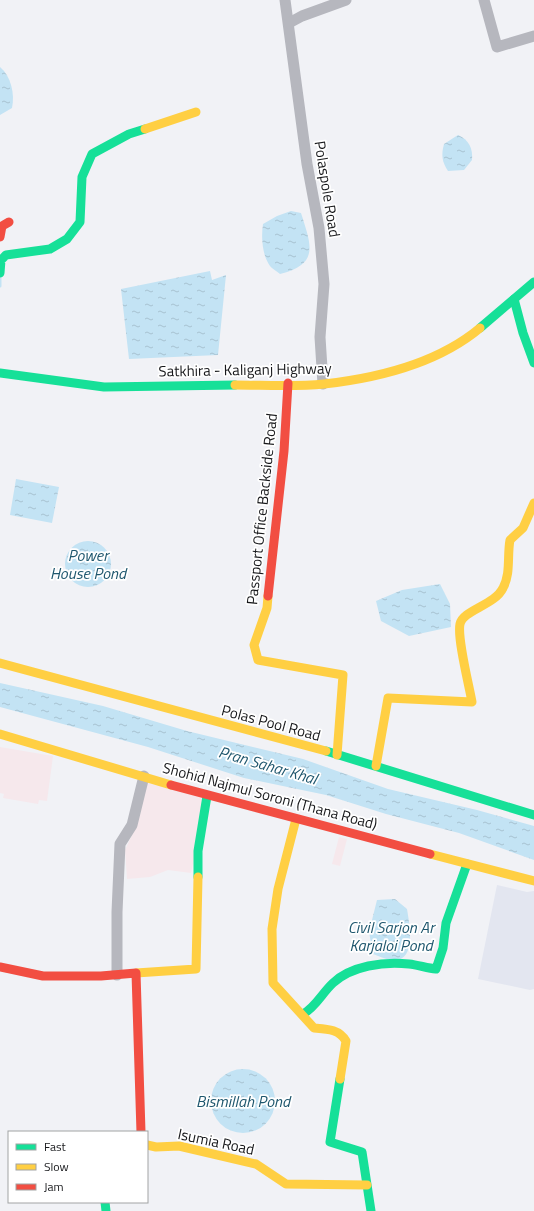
<svg xmlns="http://www.w3.org/2000/svg" width="534" height="1211" font-family="'Titillium Web',sans-serif">
<defs>
<pattern id="water-ripples" width="26" height="14" patternUnits="userSpaceOnUse"><rect width="26" height="14" fill="#c3e3f4"/><path d="M2 4q2-2 4 0t4 0M15 11q2-2 4 0t4 0" fill="none" stroke="#a7c2d1"/></pattern>
</defs>
<rect width="100%" height="100%" fill="#f1f2f6"/>
<!-- commercial -->
<g fill="#f6e8ec">
<path d="M 0,747 L 53,756 L 47,801 L 39,800 L 38,804 L 3,798 L 4,794 L 0,793 Z"/>
<path d="M 147,783 L 207,797 L 191,873 L 168,870 L 150,877 L 127,879 L 125,850 L 138,822 Z"/>
<path d="M 339,837 L 347,839 L 340,866 L 332,864 Z"/>
</g>
<!-- built -->
<path fill="#e3e6f0" d="M 497,885 L 527,892 L 534,891 L 534,989 L 530,990 L 478,979 Z"/>
<!-- water -->
<g fill="url(#water-ripples)">
<path d="M 0,67 C 11,76 15,94 12,108 L 0,115 Z"/>
<path d="M 458,135 C 469,140 473,148 472,160 L 464,170 L 448,171 C 442,162 441,155 444,144 Z"/>
<path d="M 291,211 L 301,213 C 311,245 320,264 280,274 C 277,271 272,269 270,266 C 262,255 261,237 263,224 L 277,216 Z"/>
<path d="M 210,271 L 212,280 L 226,275 L 218,355 L 129,359 L 121,289 Z"/>
<path d="M 16,479 L 59,487 L 52,523 L 10,515 Z"/>
<circle cx="88" cy="564" r="23"/>
<path d="M 440,584 L 450,604 L 451,627 L 409,636 L 381,621 L 376,601 L 402,590 Z"/>
<path d="M 0,683 L 103,706 L 187,731 L 303,759 L 388,789 L 477,810 L 534,826 L 534,860 L 459,833 L 386,814 L 326,795 L 244,778 L 148,747 L 0,707 Z"/>
<path d="M 395,899 L 407,909 C 409,922 418,964 391,960 C 385,959 379,956 373,954 L 369,932 L 377,900 Z"/>
<circle cx="243" cy="1101" r="32"/>
</g>
<g fill="none" stroke-linecap="round" stroke-linejoin="round">
<!-- stream -->
<path stroke="#c3e3f4" stroke-width="3" d="M 0,286 L 0,278"/>
<!-- street -->
<g stroke="#b6b7be" stroke-width="11">
<path d="M 285,0 L 307,164 L 319,228 L 324,284 L 320,337 L 323,384"/>
<path d="M 484,0 L 497,47 L 534,36"/>
<path d="M 289,23 L 302,16 L 346,0"/>
<path d="M 117,975 L 117,912 L 120,844 L 132,825 L 144,776"/>
</g>
<!-- fast -->
<g stroke="#16e098" stroke-width="9">
<path d="M 0,273 L 1,260 L 6,255 L 50,249 L 67,239 L 80,222 L 82,177 L 92,154 L 129,134 L 145,129"/>
<path d="M 514,299 L 523,333 L 534,363"/>
<path d="M 480,328 L 534,282"/>
<path d="M 0,373 L 104,387 L 235,385"/>
<path d="M 326,751 L 534,815"/>
<path d="M 198,877 L 198,851 L 207,796"/>
<path d="M 303,1014 C 316,1007 322,993 333,983 C 351,966 384,961 409,964 C 418,965 427,968 436,969 L 443,948 L 446,923 L 467,864"/>
<path d="M 340,1079 L 330,1142 L 362,1152 L 371,1211"/>
<path d="M 105,1202 L 106,1211"/>
</g>
<!-- slow -->
<g stroke="#ffcf43" stroke-width="9">
<path d="M 145,129 L 196,112"/>
<path d="M 235,385 C 264,385 295,387 324,384 C 378,378 437,364 480,328"/>
<path d="M 268,596 L 267,608 L 254,645 L 258,660 L 343,675 L 337,755"/>
<path d="M 0,663 L 326,751"/>
<path d="M 0,734 L 171,785"/>
<path d="M 376,766 L 388,698 L 472,702 C 469,685 457,638 460,624 C 463,610 495,605 503,588 C 511,573 507,556 510,540 L 523,528 L 534,503"/>
<path d="M 296,819 L 278,889 L 272,929 L 273,983 L 314,1028 C 327,1029 339,1029 346,1041 L 340,1079"/>
<path d="M 430,854 L 534,881"/>
<path d="M 136,973 L 196,969 L 198,877"/>
<path d="M 147,1145 L 156,1147 L 179,1146 L 256,1164 L 286,1184 L 367,1185"/>
</g>
<!-- jam -->
<g stroke="#f24e42" stroke-width="9">
<path d="M 0,237 L 2,226 L 9,222"/>
<path d="M 268,596 L 284,451 L 288,383"/>
<path d="M 171,785 L 430,854"/>
<path d="M 0,967 L 43,976 L 101,976 L 136,973 L 141,1132"/>
</g>
</g>
<g text-anchor="middle" stroke-width="3.5" stroke-linejoin="round" paint-order="stroke">
<!-- street labels -->
<g font-size="15" fill="#17181b" stroke="#fff">
<text transform="translate(327 189) rotate(81)" y="5">Polaspole Road</text>
<text transform="translate(245 370) rotate(-1)" y="5">Satkhira - Kaliganj Highway</text>
<text transform="translate(262 509) rotate(-84)" y="5">Passport Office Backside Road</text>
<text transform="translate(271 723) rotate(15)" y="5">Polas Pool Road</text>
<text transform="translate(270 796) rotate(15)" y="5">Shohid Najmul Soroni (Thana Road)</text>
<text transform="translate(216 1142) rotate(12)" y="5">Isumia Road</text>
</g>
<!-- water labels -->
<g font-size="16" font-style="italic" fill="#1f576e" stroke="#fff">
<text x="88" y="561">Power<tspan x="88" dy="18">House Pond</tspan></text>
<text transform="translate(268 765) rotate(16)" y="6">Pran Sahar Khal</text>
<text x="391" y="933">Civil Sarjon Ar<tspan x="391" dy="18">Karjaloi Pond</tspan></text>
<text x="243" y="1107">Bismillah Pond</text>
</g>
</g>
<!-- legend -->
<rect x="8" y="1131" width="140" height="72" fill="#ffffff" stroke="#a2a3a4"/>
<rect x="16" y="1144" width="20" height="6" fill="#16e098" stroke="#a2a3a4"/>
<text x="44" y="1151" font-size="12" fill="#17181b">Fast</text>
<rect x="16" y="1164" width="20" height="6" fill="#ffcf43" stroke="#a2a3a4"/>
<text x="44" y="1171" font-size="12" fill="#17181b">Slow</text>
<rect x="16" y="1184" width="20" height="6" fill="#f24e42" stroke="#a2a3a4"/>
<text x="44" y="1191" font-size="12" fill="#17181b">Jam</text>
</svg>
